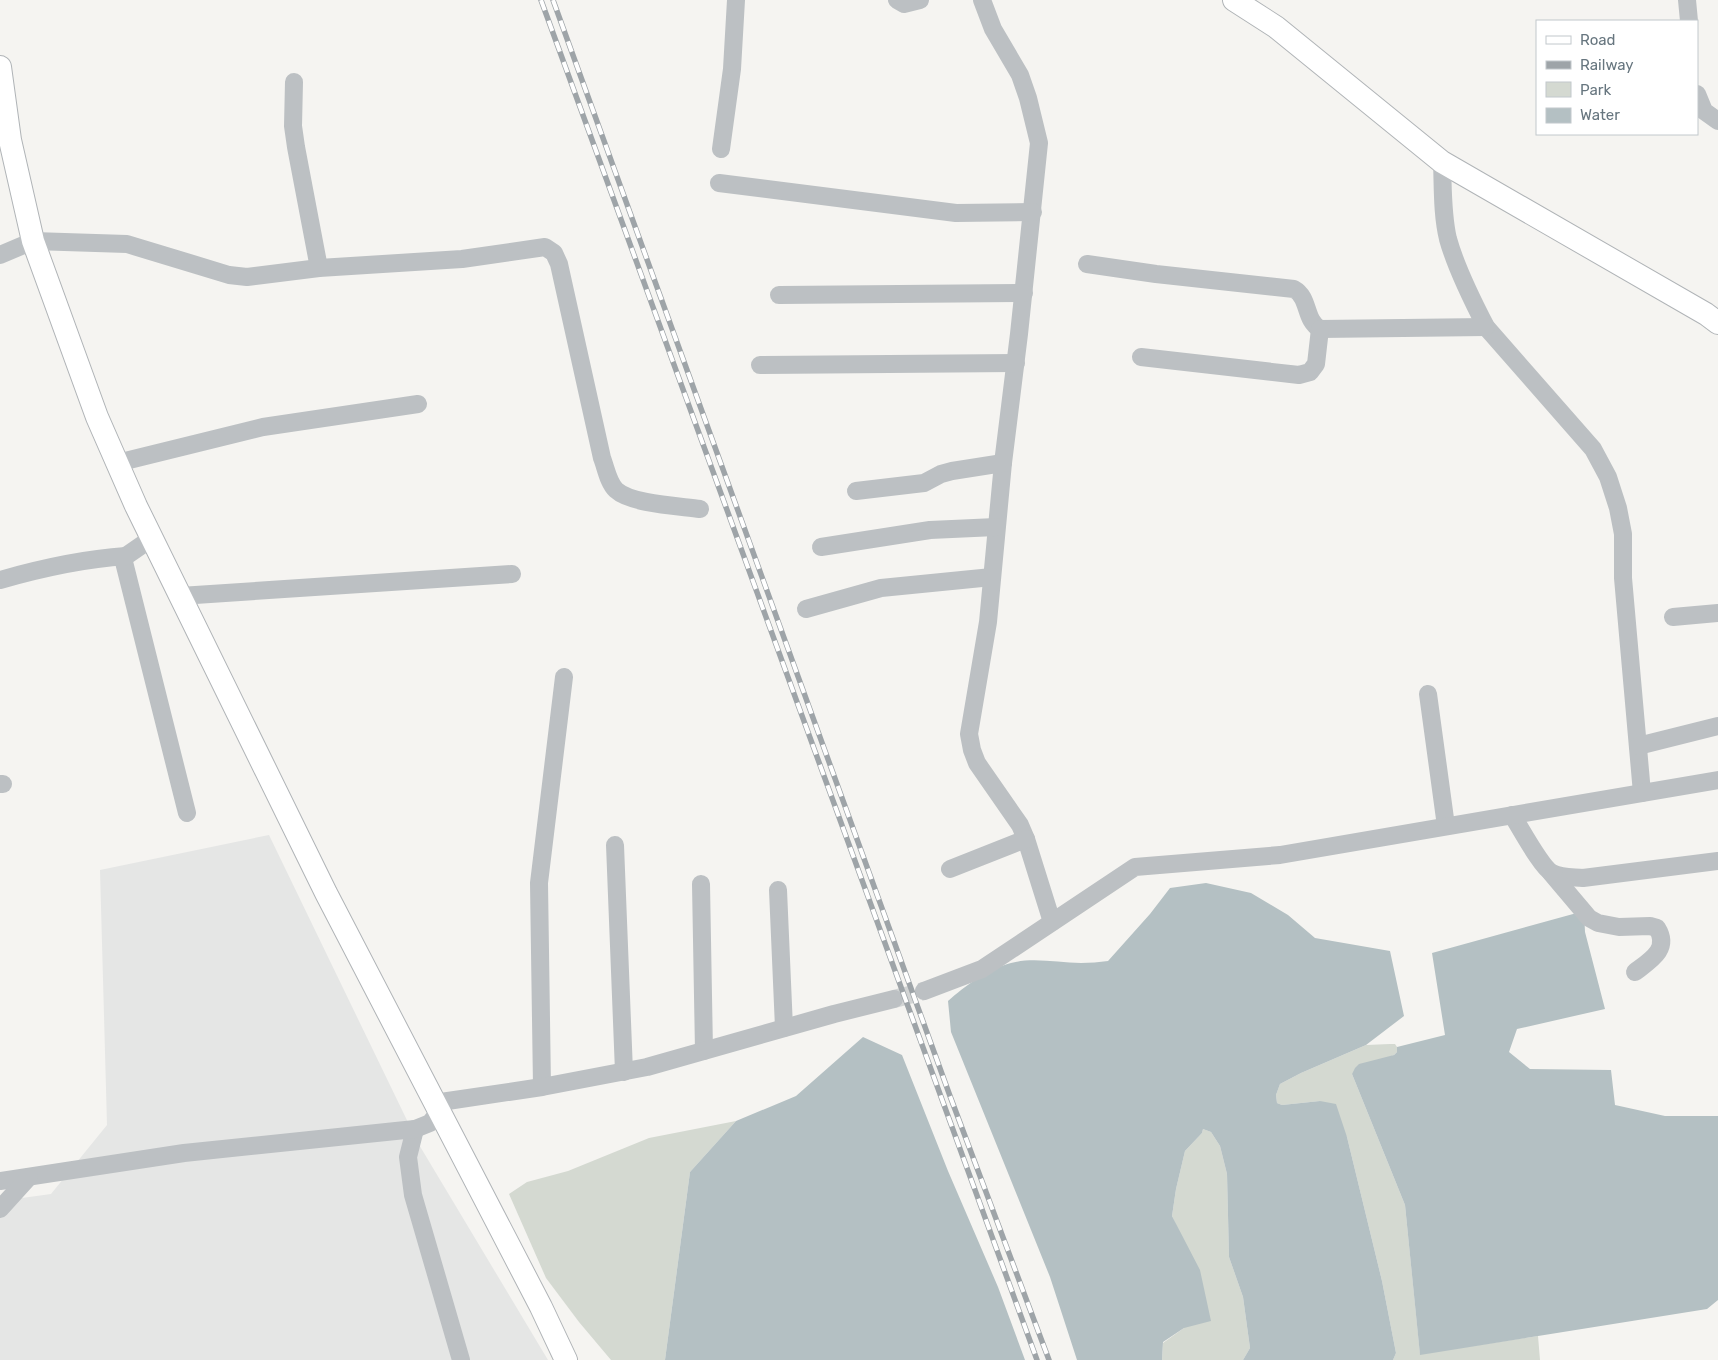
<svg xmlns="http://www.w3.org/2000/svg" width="1718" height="1360" font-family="Rubik,sans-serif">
<rect width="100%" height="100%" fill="#f5f4f1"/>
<!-- built -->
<path fill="#e5e6e5" d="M 269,835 L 418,1143 L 548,1360 L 0,1360 L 0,1201 L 51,1194 L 107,1125 L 100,870 Z"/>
<!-- green -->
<g fill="#d4d9d1">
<path d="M 1390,1044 L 1395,1044 L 1397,1047 L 1397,1052 L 1394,1055 L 1352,1074 L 1405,1205 L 1420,1354 L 1538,1336 L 1540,1360 L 1393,1360 L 1396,1353 L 1382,1281 L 1347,1137 L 1320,1101 L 1282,1105 L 1277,1103 L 1276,1095 L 1280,1084 L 1301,1073 L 1366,1045 Z"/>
<path d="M 736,1121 L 690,1172 L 665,1360 L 611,1360 L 579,1322 L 546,1278 L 509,1194 L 527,1182 L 568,1171 L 649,1138 Z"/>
<path d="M 1203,1129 L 1211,1132 L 1220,1146 L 1227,1174 L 1229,1257 L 1243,1297 L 1250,1348 L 1243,1360 L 1162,1360 L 1163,1343 L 1184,1328 L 1185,1243 L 1172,1216 L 1176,1189 L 1185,1151 L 1202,1133 Z"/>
</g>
<!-- water -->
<g fill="#b4c0c3">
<path d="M 1206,883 L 1251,893 L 1288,915 L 1315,938 L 1390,951 L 1404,1016 L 1366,1045 L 1301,1073 L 1280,1084 L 1276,1095 L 1277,1103 L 1282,1105 L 1320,1101 L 1336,1104 L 1347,1137 L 1382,1281 L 1396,1353 L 1393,1360 L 1243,1360 L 1250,1348 L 1243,1297 L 1229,1257 L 1227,1174 L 1220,1146 L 1211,1132 L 1203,1129 L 1202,1133 L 1185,1151 L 1176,1189 L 1172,1216 L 1200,1270 L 1211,1321 L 1184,1328 L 1163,1342 L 1162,1360 L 1077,1360 L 1050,1277 L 951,1032 L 948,1001 C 965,986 988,969 1011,963 C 1034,957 1058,963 1081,963 C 1090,963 1099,962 1108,961 L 1150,914 L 1170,888 Z"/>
<path d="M 1584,911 L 1585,932 L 1605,1009 L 1517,1029 L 1509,1052 L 1530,1069 L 1611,1070 L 1615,1105 L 1665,1116 L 1718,1116 L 1718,1300 L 1707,1309 L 1420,1355 L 1405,1205 L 1352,1074 L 1355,1068 L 1359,1064 L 1394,1055 L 1397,1052 L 1397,1047 L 1445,1035 L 1432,953 Z"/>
<path d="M 863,1037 L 902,1055 L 948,1171 L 998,1287 L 1025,1360 L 665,1360 L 690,1172 L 736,1121 L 796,1096 Z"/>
</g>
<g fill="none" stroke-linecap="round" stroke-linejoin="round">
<!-- minor-tunnel -->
<path stroke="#d2d4d4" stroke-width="18" stroke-dasharray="18 9" stroke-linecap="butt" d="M 894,999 L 924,991"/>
<!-- major casing -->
<g stroke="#b0b4b7" stroke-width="24">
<g id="major">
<path d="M 1234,0 L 1276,27 L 1442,162 L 1706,314 L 1718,323"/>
<path d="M 0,67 L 10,140 L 33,241 L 97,417 L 136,506 L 326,893 L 541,1307 L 566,1360"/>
</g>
</g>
<!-- minor -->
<g stroke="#bcc0c3" stroke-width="18">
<path d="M 897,0 L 904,4 L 920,0"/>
<path d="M 982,0 L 993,29 L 1020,75 L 1028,98 L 1039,143 L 1019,334 L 1003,463 L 988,622 L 969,734 L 972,750 L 977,763 L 1020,825 L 1026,839 L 1052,922"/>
<path d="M 1687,0 L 1689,21"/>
<path d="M 294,82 L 293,126 L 296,147 L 319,268"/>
<path d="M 1697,94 L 1704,111 L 1718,121"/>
<path d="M 721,149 L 732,69 L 736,0"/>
<path d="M 1442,162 C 1443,187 1442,214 1448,239 C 1456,268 1472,300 1486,327 L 1593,449 L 1608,477 L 1618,508 L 1623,534 L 1623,578 L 1642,793"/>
<path d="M 719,183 L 956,213 L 1033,212"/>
<path d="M 0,255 L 33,241 L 127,244 L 229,275 L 247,277 L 319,268 L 462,259 L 545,247 L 554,253 L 559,264 L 602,458 C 606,468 608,482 616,490 C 631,504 679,506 700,509"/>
<path d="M 1087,264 L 1156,274 L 1294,289 C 1310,298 1304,320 1320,329 L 1486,327"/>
<path d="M 779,295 L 1024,293"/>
<path d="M 1141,357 L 1299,375 L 1310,372 L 1316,364 L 1320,329"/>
<path d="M 760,365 L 1016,363"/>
<path d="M 117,463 L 263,427 L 418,404"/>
<path d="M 856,491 L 924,483 L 941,474 L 952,471 L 1003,463"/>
<path d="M 152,538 L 126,556 L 124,562 L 187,813"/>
<path d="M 821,547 L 930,530 L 996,527"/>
<path d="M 0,580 C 42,568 83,559 126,556"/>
<path d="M 180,596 L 512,574"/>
<path d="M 806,609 L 881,588 L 992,577"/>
<path d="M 1673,617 L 1718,613"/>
<path d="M 1428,694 L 1446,826"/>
<path d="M 1638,746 L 1718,726"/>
<path d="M 0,784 L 3,784"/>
<path d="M 1512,815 C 1520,827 1541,867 1552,873 C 1561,878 1573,877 1583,878 L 1718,861"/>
<path d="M 615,845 L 624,1072"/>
<path d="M 950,869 L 1026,839"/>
<path d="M 1551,873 L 1589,918 L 1598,923 L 1619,927 L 1650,926 L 1657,928 C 1670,949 1651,960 1635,972"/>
<path d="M 701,884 L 704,1051"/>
<path d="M 778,890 L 784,1028"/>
<path d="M 924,991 L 982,969 L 1135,867 L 1280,855 L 1718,780"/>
<path d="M 542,1087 L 539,883 L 564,677"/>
<path d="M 434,1103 L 542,1087 L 647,1067 L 834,1014 L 894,999"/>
<path d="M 415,1129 L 408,1157 L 413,1195 L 461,1360"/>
<path d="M 0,1181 L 184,1153 L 415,1129 L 430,1123 L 439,1112"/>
<path d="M 0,1209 L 29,1177"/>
</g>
<!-- major -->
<use href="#major" stroke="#fff" stroke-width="22"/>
<!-- rail casing -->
<g stroke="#9ea4a8" stroke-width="5.5">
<g id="rail">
<path d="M 541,0 L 1037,1360"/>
<path d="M 553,0 L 950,1096 L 1049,1360"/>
</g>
</g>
<!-- rail -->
<use href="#rail" stroke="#fff" stroke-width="4" stroke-dasharray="11" stroke-linecap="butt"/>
</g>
<!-- legend -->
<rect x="1536" y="20" width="162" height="115" fill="#ffffff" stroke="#c2c8cc"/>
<rect x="1546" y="36" width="25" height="8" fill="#ffffff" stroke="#c2c8cc"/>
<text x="1580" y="45" font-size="15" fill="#67767f">Road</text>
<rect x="1546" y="61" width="25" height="8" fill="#9ea4a8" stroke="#c2c8cc"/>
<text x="1580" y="70" font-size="15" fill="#67767f">Railway</text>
<rect x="1546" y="82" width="25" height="15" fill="#d4d9d1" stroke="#c2c8cc"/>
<text x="1580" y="95" font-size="15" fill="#67767f">Park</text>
<rect x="1546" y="108" width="25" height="15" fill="#b4c0c3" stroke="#c2c8cc"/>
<text x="1580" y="120" font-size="15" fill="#67767f">Water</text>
</svg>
